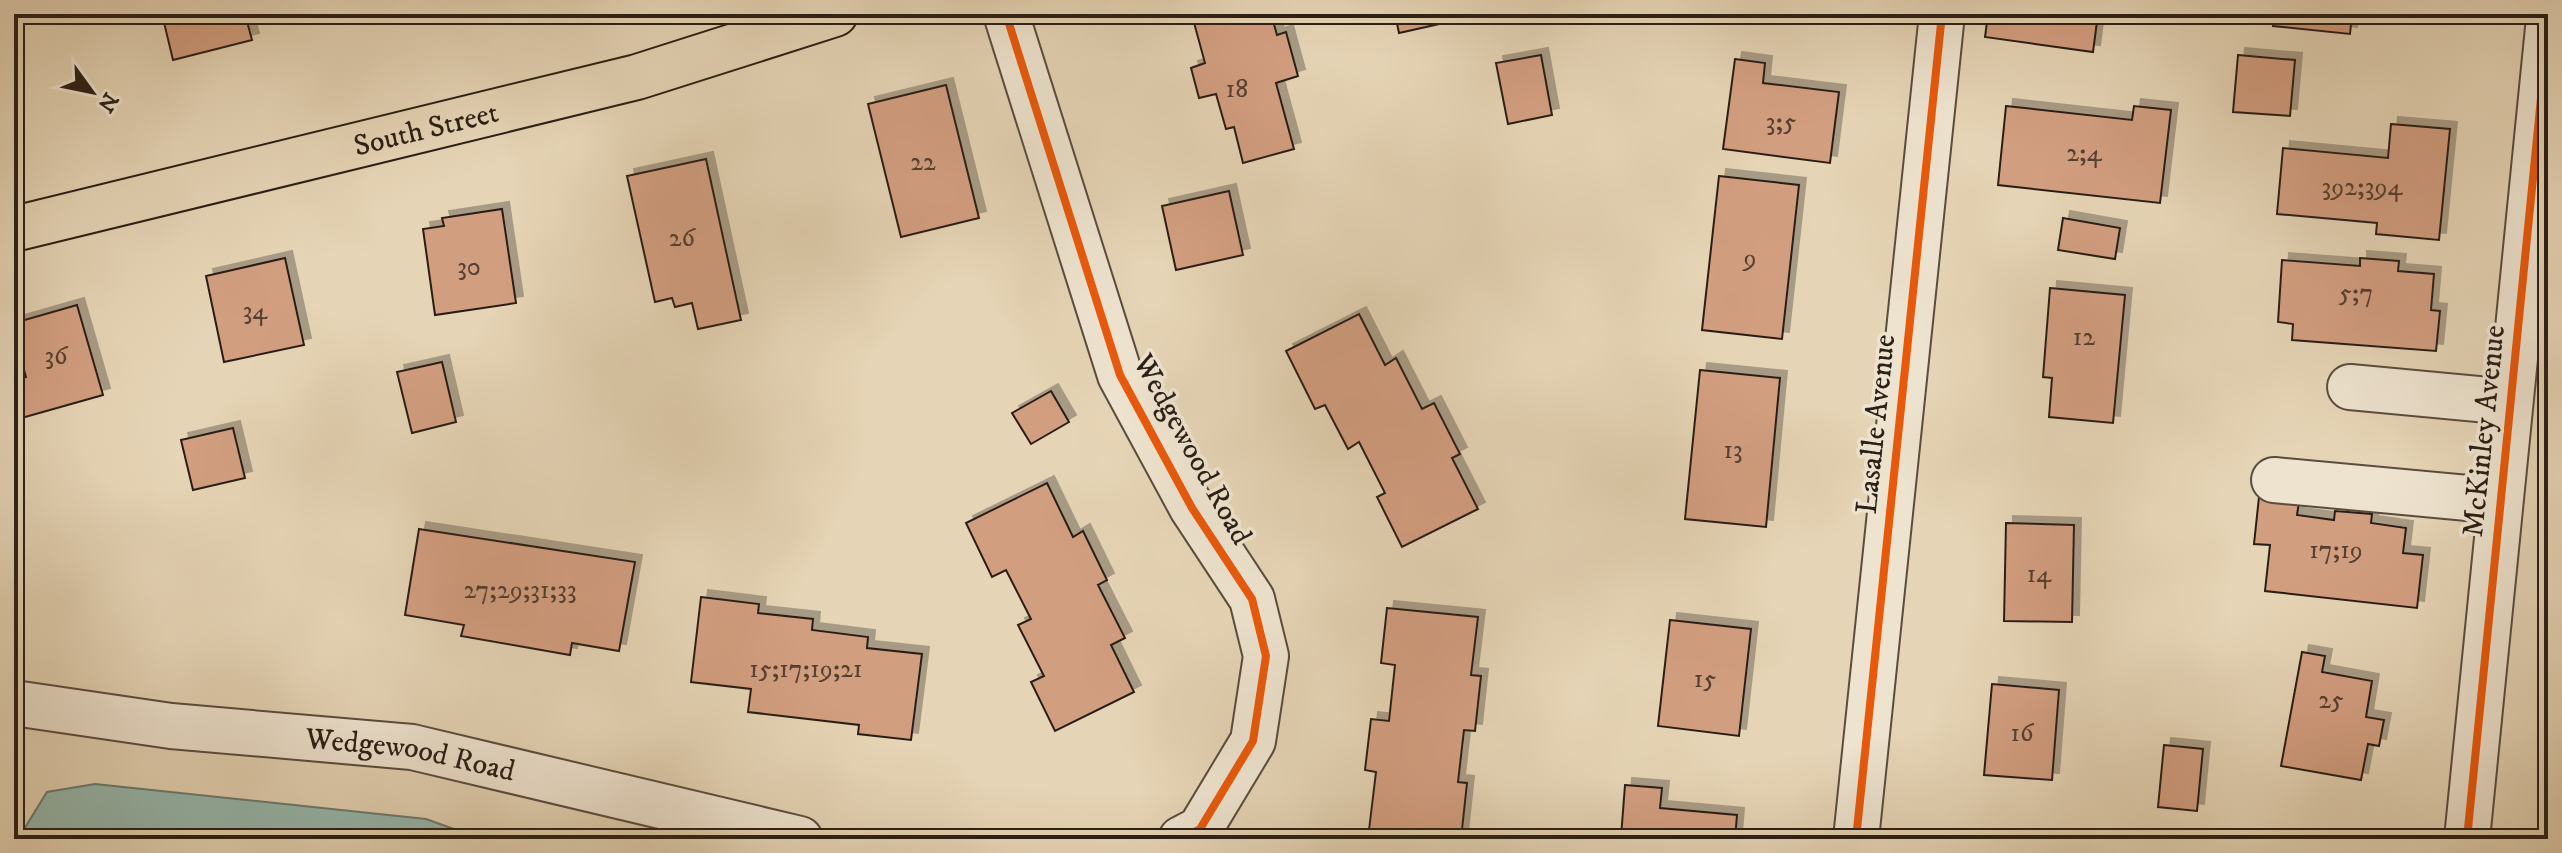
<svg xmlns="http://www.w3.org/2000/svg" width="2562" height="853" font-family="'IM FELL DW Pica',serif">
<defs>
<filter id="shadow"><feDropShadow dx="7" dy="-7" stdDeviation="0" flood-color="#0004"/></filter>
</defs>
<rect width="100%" height="100%" fill="#e5d4b5"/>
<filter id="stains"><feTurbulence type="fractalNoise" baseFrequency=".0025" numOctaves="4"/><feColorMatrix values="0 0 0 0 .2 0 0 0 0 .09 0 0 0 0 .02 0 0 0 .5 -.17"/></filter>
<radialGradient id="worn" r=".72"><stop offset=".6" stop-color="#630" stop-opacity="0"/><stop offset="1" stop-color="#630" stop-opacity=".3"/></radialGradient>
<!-- water -->
<path fill="#96b8ad" stroke="#6b7b71" stroke-width="2" d="M 95,784 L 426,819 L 482,839 L 18,839 L 47,792 Z"/>
<!-- building -->
<g fill="#d29e80" stroke="#2b1f16" stroke-width="2" filter="url(#shadow)">
<path d="M 162,14 L 245,14 L 252,40 L 173,60 Z"/>
<path d="M 1210,14 L 1271,14 L 1277,35 L 1286,32 L 1298,76 L 1276,83 L 1294,149 L 1243,163 L 1234,127 L 1226,129 L 1216,94 L 1199,98 L 1191,68 L 1205,63 L 1193,19 Z"/>
<path d="M 1395,14 L 1484,14 L 1399,33 Z"/>
<path d="M 1988,14 L 2098,14 L 2093,52 L 1985,37 Z"/>
<path d="M 2180,14 L 2229,14 L 2229,19 Z"/>
<path d="M 2274,14 L 2352,14 L 2350,34 L 2273,26 Z"/>
<path d="M 1541,55 L 1552,115 L 1508,124 L 1496,63 Z"/>
<path d="M 2238,55 L 2295,60 L 2290,116 L 2233,112 Z"/>
<path d="M 1735,59 L 1765,63 L 1763,83 L 1839,92 L 1830,163 L 1723,149 Z"/>
<path d="M 946,85 L 979,218 L 901,237 L 868,104 Z"/>
<path d="M 2006,106 L 2132,120 L 2134,106 L 2171,110 L 2160,203 L 1998,185 Z"/>
<path d="M 2391,124 L 2450,129 L 2439,240 L 2376,234 L 2377,223 L 2277,214 L 2283,148 L 2388,158 Z"/>
<path d="M 706,159 L 741,320 L 698,329 L 692,303 L 675,307 L 672,298 L 655,302 L 627,176 Z"/>
<path d="M 1719,176 L 1799,185 L 1782,339 L 1702,330 Z"/>
<path d="M 1229,191 L 1243,255 L 1176,270 L 1162,206 Z"/>
<path d="M 502,209 L 516,303 L 435,315 L 423,229 L 444,226 L 442,218 Z"/>
<path d="M 2063,218 L 2120,228 L 2115,259 L 2058,250 Z"/>
<path d="M 285,258 L 304,345 L 224,362 L 206,276 Z"/>
<path d="M 2360,258 L 2399,261 L 2398,271 L 2434,274 L 2431,310 L 2440,311 L 2436,351 L 2292,340 L 2293,324 L 2278,322 L 2282,260 L 2360,266 Z"/>
<path d="M 2050,288 L 2125,295 L 2113,423 L 2049,417 L 2052,378 L 2043,377 Z"/>
<path d="M 77,305 L 103,395 L 18,419 L 14,406 L 14,380 L 26,377 L 14,334 L 14,323 Z"/>
<path d="M 1359,314 L 1385,365 L 1396,358 L 1422,409 L 1434,403 L 1460,454 L 1452,458 L 1478,509 L 1402,547 L 1377,497 L 1385,493 L 1359,442 L 1348,449 L 1325,405 L 1315,409 L 1286,351 Z"/>
<path d="M 442,362 L 456,422 L 412,433 L 397,372 Z"/>
<path d="M 1700,370 L 1780,378 L 1766,527 L 1685,519 Z"/>
<path d="M 1051,391 L 1069,422 L 1031,444 L 1012,413 Z"/>
<path d="M 233,428 L 245,478 L 193,490 L 181,440 Z"/>
<path d="M 1047,483 L 1073,537 L 1083,531 L 1107,580 L 1098,585 L 1125,638 L 1111,645 L 1134,692 L 1055,731 L 1031,682 L 1044,676 L 1018,625 L 1031,619 L 1006,570 L 992,577 L 966,523 Z"/>
<path d="M 2259,497 L 2299,502 L 2297,515 L 2334,520 L 2335,511 L 2372,514 L 2371,523 L 2406,528 L 2403,553 L 2423,555 L 2417,608 L 2265,591 L 2270,545 L 2254,544 Z"/>
<path d="M 2006,523 L 2074,525 L 2072,622 L 2004,621 Z"/>
<path d="M 419,529 L 635,562 L 619,651 L 572,643 L 570,655 L 461,636 L 464,625 L 405,615 Z"/>
<path d="M 701,597 L 759,604 L 758,613 L 813,619 L 812,630 L 868,637 L 867,648 L 922,654 L 911,740 L 858,734 L 859,725 L 748,712 L 751,689 L 691,682 Z"/>
<path d="M 1387,608 L 1478,617 L 1471,675 L 1481,676 L 1475,731 L 1464,730 L 1458,782 L 1467,783 L 1461,839 L 1369,830 L 1376,772 L 1365,770 L 1371,719 L 1389,721 L 1395,665 L 1381,663 Z"/>
<path d="M 1670,620 L 1751,629 L 1739,736 L 1658,726 Z"/>
<path d="M 2302,652 L 2325,656 L 2322,672 L 2372,681 L 2366,717 L 2384,720 L 2379,746 L 2368,744 L 2361,780 L 2281,766 Z"/>
<path d="M 1992,684 L 2059,690 L 2052,780 L 1984,775 Z"/>
<path d="M 2548,691 L 2548,747 L 2542,746 Z"/>
<path d="M 2164,745 L 2203,749 L 2197,811 L 2158,807 Z"/>
<path d="M 1625,785 L 1662,788 L 1660,808 L 1737,815 L 1735,839 L 1621,837 Z"/>
</g>
<g fill="none" stroke-linecap="round" stroke-linejoin="round">
<!-- minor casing -->
<g stroke="#5a4c3e" stroke-width="48">
<g id="minor">
<path d="M 1006,14 L 1120,375 L 1192,508 L 1252,599 L 1266,656 L 1253,741 L 1200,829 L 1181,839"/>
<path d="M 2350,387 L 2510,402"/>
<path d="M 2274,480 L 2500,501"/>
<path id="s1" d="M 14,703 L 171,726 L 412,747 L 800,839"/>
<path d="M 1856,839 L 1942,14"/>
<path d="M 2467,839 L 2548,28"/>
</g>
</g>
<!-- major casing -->
<g stroke="#2b1f16" stroke-width="48">
<g id="major">
<path id="s2" d="M 14,229 L 637,77 L 835,14"/>
</g>
</g>
<!-- minor -->
<use href="#minor" stroke="#eee3cf" stroke-width="44"/>
<!-- major -->
<use href="#major" stroke="#e5d4b5" stroke-width="44"/>
<!-- cycleway casing -->
<g stroke="#eee3cf" stroke-width="13">
<g id="cycleway">
<path d="M 1006,14 L 1120,375 L 1192,508 L 1252,599 L 1266,656 L 1253,741 L 1200,829 L 1181,839"/>
<path d="M 1856,839 L 1942,14"/>
<path d="M 2467,839 L 2548,28"/>
</g>
</g>
<!-- cycleway -->
<use href="#cycleway" stroke="#e8590c" stroke-width="8"/>
</g>
<g text-anchor="middle" stroke-width="7" stroke-linejoin="round" paint-order="stroke">
<!-- number labels -->
<g font-size="26" fill="#553f30">
<text x="1237" y="97">18</text>
<text x="1781" y="130">3;5</text>
<text x="2084" y="161">2;4</text>
<text x="923" y="170">22</text>
<text x="2362" y="195">392;394</text>
<text x="682" y="246">26</text>
<text x="1750" y="266">9</text>
<text x="469" y="275">30</text>
<text x="2356" y="301">5;7</text>
<text x="255" y="319">34</text>
<text x="2084" y="345">12</text>
<text x="56" y="364">36</text>
<text x="1733" y="458">13</text>
<text x="2336" y="558">17;19</text>
<text x="2039" y="582">14</text>
<text x="520" y="598">27;29;31;33</text>
<text x="806" y="677">15;17;19;21</text>
<text x="1705" y="687">15</text>
<text x="2331" y="708">25</text>
<text x="2022" y="741">16</text>
</g>
<!-- street labels -->
<g font-size="30" fill="#2b1f16" stroke="#eee3cf">
<text dy="10" stroke="none"><textPath href="#s2" startOffset="424">South Street</textPath></text>
<text transform="translate(1875 424) rotate(-84)" y="10">Lasalle Avenue</text>
<text transform="translate(2483 431) rotate(-84)" y="10">McKinley Avenue</text>
<text transform="translate(1193 449) rotate(61)" y="10">Wedgewood Road</text>
<text dy="10" stroke="none"><textPath href="#s1" startOffset="400">Wedgewood Road</textPath></text>
</g>
</g>
<!-- margin -->
<rect width="2562" height="853" fill="none" stroke="#e5d4b5" stroke-width="48"/>
<rect x="16" y="16" width="2530" height="821" fill="none" stroke="#2b1f16" stroke-width="4"/>
<rect x="24" y="24" width="2514" height="805" fill="none" stroke="#2b1f16" stroke-width="2"/>
<!-- north arrow -->
<g transform="translate(92 92) rotate(123)" stroke="#eee3cf" stroke-width="6" paint-order="stroke">
<path d="M0-6L14 30L0 20L-14 30Z" fill="#2b1f16"/>
<text y="-12" font-size="22" font-weight="bold" text-anchor="middle" fill="#2b1f16">N</text>
</g>
<rect width="100%" height="100%" filter="url(#stains)"/>
<rect width="100%" height="100%" fill="url(#worn)"/>
</svg>
